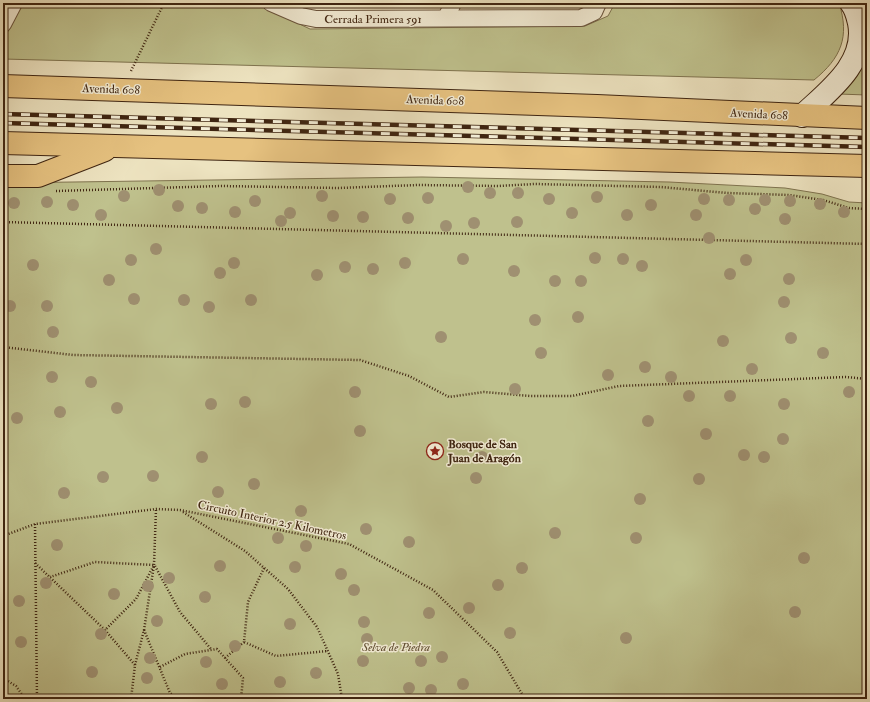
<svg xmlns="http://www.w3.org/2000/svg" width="870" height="702" font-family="'IM FELL Double Pica',serif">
<rect width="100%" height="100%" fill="#ede3c0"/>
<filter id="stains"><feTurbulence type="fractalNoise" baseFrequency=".005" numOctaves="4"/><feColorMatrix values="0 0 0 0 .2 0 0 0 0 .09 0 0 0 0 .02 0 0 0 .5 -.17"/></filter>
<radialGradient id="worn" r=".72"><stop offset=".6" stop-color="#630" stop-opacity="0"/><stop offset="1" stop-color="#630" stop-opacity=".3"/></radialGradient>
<!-- green -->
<g fill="#bfc18d" stroke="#7f734f">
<path d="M 22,3 L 255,3 L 310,29 L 585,26 L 608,16 L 615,3 L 839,3 C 850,37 841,58 814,80 L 3,59 L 3,41 Z"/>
<path d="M 867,54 L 867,95 L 838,94 Z"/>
<path d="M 422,177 L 669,182 L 785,188 L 822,194 L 849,202 L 867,203 L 867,699 L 3,699 L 3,183 Z"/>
</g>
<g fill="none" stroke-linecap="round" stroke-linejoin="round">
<!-- street casing -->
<g stroke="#6a543d" stroke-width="18">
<g id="street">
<path d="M 271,3 L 301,16 L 316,19 L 581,18 L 594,12 L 598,3"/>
<path d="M 446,18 L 453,3"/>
<path d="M 3,24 L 14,3"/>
</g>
</g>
<!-- secondary casing -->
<g stroke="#3f2511" stroke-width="24">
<path id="secondary" d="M 802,116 C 827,92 867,64 859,23 C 857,15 856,9 851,3"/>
</g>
<!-- highway casing -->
<g stroke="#3f2511" stroke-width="24">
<g id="highway">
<path d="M 3,86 L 597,106 L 867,118"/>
<path d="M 3,143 L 867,166"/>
<path d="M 3,176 L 38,176 L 105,150"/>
</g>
</g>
<!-- path -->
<g stroke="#3f2511" stroke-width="2.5" stroke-dasharray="1 2" stroke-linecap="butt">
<path d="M 131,71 L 164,3"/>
<path d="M 56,191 L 221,186 L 338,188 L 418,185 L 498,186 L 535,184 L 661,187 L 727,193 L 789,195 L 823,200 L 849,208 L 867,209"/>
<path d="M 3,222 L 867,244"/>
<path d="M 3,347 L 73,355 L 360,360 L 409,376 L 449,397 L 484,392 L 530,396 L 572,396 L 619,386 L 846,377 L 867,379"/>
<path d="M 183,512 L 245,551 L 288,589 L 317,627 L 338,674 L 342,699"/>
<path d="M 35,524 L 37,699"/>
<path d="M 3,536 L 35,524 L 156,509 L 180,510 L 349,544 L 433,590 L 497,652 L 525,699"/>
<path d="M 35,563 L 105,630 L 136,599 L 154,565 L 95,562 L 50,577"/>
<path d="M 155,566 L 180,612 L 211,649"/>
<path d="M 264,568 L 248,602 L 244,642 L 276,656 L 328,651"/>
<path d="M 105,630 L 135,665 L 131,699"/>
<path d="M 144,630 L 170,693 L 177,699"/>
<path d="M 225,658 L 244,642"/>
<path d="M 135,665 L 144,630 L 154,565 L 156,509"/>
<path d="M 160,667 L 185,654 L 217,649 L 243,678 L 241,699"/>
<path d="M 3,678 L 16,686 L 25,699"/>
</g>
<!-- street -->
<use href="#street" stroke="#f3edd6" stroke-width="16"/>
<!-- secondary -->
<use href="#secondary" stroke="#f3edd6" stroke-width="22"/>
<!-- highway -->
<use href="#highway" stroke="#e6c280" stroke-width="22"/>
<!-- rail casing -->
<g stroke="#3f2511" stroke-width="4.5">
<g id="rail">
<path d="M 3,114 L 867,138"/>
<path d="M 3,123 L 867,147"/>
</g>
</g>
<!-- rail -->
<use href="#rail" stroke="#f3edd6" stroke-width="3" stroke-dasharray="9" stroke-linecap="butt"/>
</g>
<!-- trees -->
<g fill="#9f9071">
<circle cx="468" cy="187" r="6"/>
<circle cx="159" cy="190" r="6"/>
<circle cx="490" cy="193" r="6"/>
<circle cx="518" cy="193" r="6"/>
<circle cx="124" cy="196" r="6"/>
<circle cx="322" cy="196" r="6"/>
<circle cx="597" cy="197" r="6"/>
<circle cx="428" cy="198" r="6"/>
<circle cx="390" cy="199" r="6"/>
<circle cx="549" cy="199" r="6"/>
<circle cx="704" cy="199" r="6"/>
<circle cx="729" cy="200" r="6"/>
<circle cx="765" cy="200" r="6"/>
<circle cx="255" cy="201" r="6"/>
<circle cx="790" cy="201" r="6"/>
<circle cx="47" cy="202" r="6"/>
<circle cx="14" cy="203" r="6"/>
<circle cx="820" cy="204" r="6"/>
<circle cx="73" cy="205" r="6"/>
<circle cx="651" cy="205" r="6"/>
<circle cx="178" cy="206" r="6"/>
<circle cx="202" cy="208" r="6"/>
<circle cx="755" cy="209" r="6"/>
<circle cx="235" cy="212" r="6"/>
<circle cx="844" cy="212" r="6"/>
<circle cx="290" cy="213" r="6"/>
<circle cx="572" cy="213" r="6"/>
<circle cx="101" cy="215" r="6"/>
<circle cx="627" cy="215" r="6"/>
<circle cx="696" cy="215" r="6"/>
<circle cx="333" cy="216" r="6"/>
<circle cx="363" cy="217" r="6"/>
<circle cx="408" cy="218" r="6"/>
<circle cx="785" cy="219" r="6"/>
<circle cx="281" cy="221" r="6"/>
<circle cx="517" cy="222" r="6"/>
<circle cx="474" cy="223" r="6"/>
<circle cx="446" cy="226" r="6"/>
<circle cx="709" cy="238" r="6"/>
<circle cx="156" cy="249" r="6"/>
<circle cx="595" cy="258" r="6"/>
<circle cx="463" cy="259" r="6"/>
<circle cx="623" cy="259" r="6"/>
<circle cx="131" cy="260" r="6"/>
<circle cx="746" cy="260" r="6"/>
<circle cx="234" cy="263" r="6"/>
<circle cx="405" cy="263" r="6"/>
<circle cx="33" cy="265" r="6"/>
<circle cx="642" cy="266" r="6"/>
<circle cx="345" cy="267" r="6"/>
<circle cx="373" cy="269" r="6"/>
<circle cx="514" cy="271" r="6"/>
<circle cx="220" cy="273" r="6"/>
<circle cx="730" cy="274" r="6"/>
<circle cx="317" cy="275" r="6"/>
<circle cx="789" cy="279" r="6"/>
<circle cx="109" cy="280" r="6"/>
<circle cx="555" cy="281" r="6"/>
<circle cx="581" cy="281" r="6"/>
<circle cx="134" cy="299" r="6"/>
<circle cx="184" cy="300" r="6"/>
<circle cx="251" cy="300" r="6"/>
<circle cx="784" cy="302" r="6"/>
<circle cx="10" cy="306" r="6"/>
<circle cx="47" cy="306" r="6"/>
<circle cx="209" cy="307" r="6"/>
<circle cx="578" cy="317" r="6"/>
<circle cx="535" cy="320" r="6"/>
<circle cx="53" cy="332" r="6"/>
<circle cx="441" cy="337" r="6"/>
<circle cx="791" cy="338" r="6"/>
<circle cx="723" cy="341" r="6"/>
<circle cx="541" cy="353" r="6"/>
<circle cx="823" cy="353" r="6"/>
<circle cx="645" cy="367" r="6"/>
<circle cx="752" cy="369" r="6"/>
<circle cx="608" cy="375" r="6"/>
<circle cx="52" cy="377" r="6"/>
<circle cx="671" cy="377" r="6"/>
<circle cx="91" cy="382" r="6"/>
<circle cx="515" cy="389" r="6"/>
<circle cx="355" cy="392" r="6"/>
<circle cx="849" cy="392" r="6"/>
<circle cx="689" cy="396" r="6"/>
<circle cx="730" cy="396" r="6"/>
<circle cx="245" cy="402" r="6"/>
<circle cx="211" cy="404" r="6"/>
<circle cx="784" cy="404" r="6"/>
<circle cx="117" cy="408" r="6"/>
<circle cx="60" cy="412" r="6"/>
<circle cx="17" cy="418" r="6"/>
<circle cx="648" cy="421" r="6"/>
<circle cx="360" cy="431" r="6"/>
<circle cx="706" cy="434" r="6"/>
<circle cx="783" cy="439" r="6"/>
<circle cx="744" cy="455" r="6"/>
<circle cx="202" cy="457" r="6"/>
<circle cx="482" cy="457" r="6"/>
<circle cx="764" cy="457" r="6"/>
<circle cx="153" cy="476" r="6"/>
<circle cx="103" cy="477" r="6"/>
<circle cx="476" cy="478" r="6"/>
<circle cx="699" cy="479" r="6"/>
<circle cx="254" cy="484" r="6"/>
<circle cx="218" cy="492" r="6"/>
<circle cx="64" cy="493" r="6"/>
<circle cx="640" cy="499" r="6"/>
<circle cx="301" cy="511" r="6"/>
<circle cx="366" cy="529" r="6"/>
<circle cx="555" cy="533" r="6"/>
<circle cx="278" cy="538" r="6"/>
<circle cx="636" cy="538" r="6"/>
<circle cx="409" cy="542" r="6"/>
<circle cx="57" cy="545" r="6"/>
<circle cx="306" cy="546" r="6"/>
<circle cx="804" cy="558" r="6"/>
<circle cx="220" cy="566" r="6"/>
<circle cx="295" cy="567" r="6"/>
<circle cx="522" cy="568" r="6"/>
<circle cx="341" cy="574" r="6"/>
<circle cx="169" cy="578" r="6"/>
<circle cx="46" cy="583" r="6"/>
<circle cx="498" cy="585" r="6"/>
<circle cx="148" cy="586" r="6"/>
<circle cx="354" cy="590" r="6"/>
<circle cx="114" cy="594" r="6"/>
<circle cx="205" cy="597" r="6"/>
<circle cx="19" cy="601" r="6"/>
<circle cx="469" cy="608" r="6"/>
<circle cx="795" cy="612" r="6"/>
<circle cx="429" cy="613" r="6"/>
<circle cx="157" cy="621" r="6"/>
<circle cx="364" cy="622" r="6"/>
<circle cx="290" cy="624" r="6"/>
<circle cx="510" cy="633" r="6"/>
<circle cx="101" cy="634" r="6"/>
<circle cx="626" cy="638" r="6"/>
<circle cx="367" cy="639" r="6"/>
<circle cx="21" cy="642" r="6"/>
<circle cx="235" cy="646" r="6"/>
<circle cx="442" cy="657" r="6"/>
<circle cx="150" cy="658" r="6"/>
<circle cx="363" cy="661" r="6"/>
<circle cx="421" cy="661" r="6"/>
<circle cx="206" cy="662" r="6"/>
<circle cx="92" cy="672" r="6"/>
<circle cx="316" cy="673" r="6"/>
<circle cx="147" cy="678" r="6"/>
<circle cx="280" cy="682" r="6"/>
<circle cx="222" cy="684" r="6"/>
<circle cx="463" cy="684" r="6"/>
<circle cx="409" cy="688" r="6"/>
<circle cx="431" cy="690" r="6"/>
</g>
<!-- icons -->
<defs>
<g id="sight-ring" transform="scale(0.9)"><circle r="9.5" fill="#f3edd6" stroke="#8f2418" stroke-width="1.5"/><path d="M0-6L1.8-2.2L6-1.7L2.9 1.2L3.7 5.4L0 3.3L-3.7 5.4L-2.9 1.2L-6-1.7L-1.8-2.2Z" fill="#8f2418"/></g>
</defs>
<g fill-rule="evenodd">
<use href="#sight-ring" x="435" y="451"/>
</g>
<g text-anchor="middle" stroke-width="3" stroke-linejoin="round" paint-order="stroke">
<!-- street labels -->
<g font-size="12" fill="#3f2511" stroke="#f3edd6">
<text x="373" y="23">Cerrada Primera 591</text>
<text transform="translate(111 89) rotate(2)" y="4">Avenida 608</text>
<text transform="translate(435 100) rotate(2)" y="4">Avenida 608</text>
<text transform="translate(759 114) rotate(3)" y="4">Avenida 608</text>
<text transform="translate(272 520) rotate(12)" y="4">Circuito Interior 2.5 Kilometros</text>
</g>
<!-- poi labels -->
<g font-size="12" font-weight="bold" fill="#3f2511" stroke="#f3edd6" text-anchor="start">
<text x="448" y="448">Bosque de San<tspan x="448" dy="14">Juan de Aragón</tspan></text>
</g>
<!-- park labels -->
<g font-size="12" font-style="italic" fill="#5f4c30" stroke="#f3edd6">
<text x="396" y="651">Selva de Piedra</text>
</g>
</g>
<!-- margin -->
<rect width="870" height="702" fill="none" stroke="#ede3c0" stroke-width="16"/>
<rect x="4" y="4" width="862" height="694" fill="none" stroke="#3f2511" stroke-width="2"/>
<rect x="8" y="8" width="854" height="686" fill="none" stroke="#3f2511"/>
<rect width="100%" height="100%" filter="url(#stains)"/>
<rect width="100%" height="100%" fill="url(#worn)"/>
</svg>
